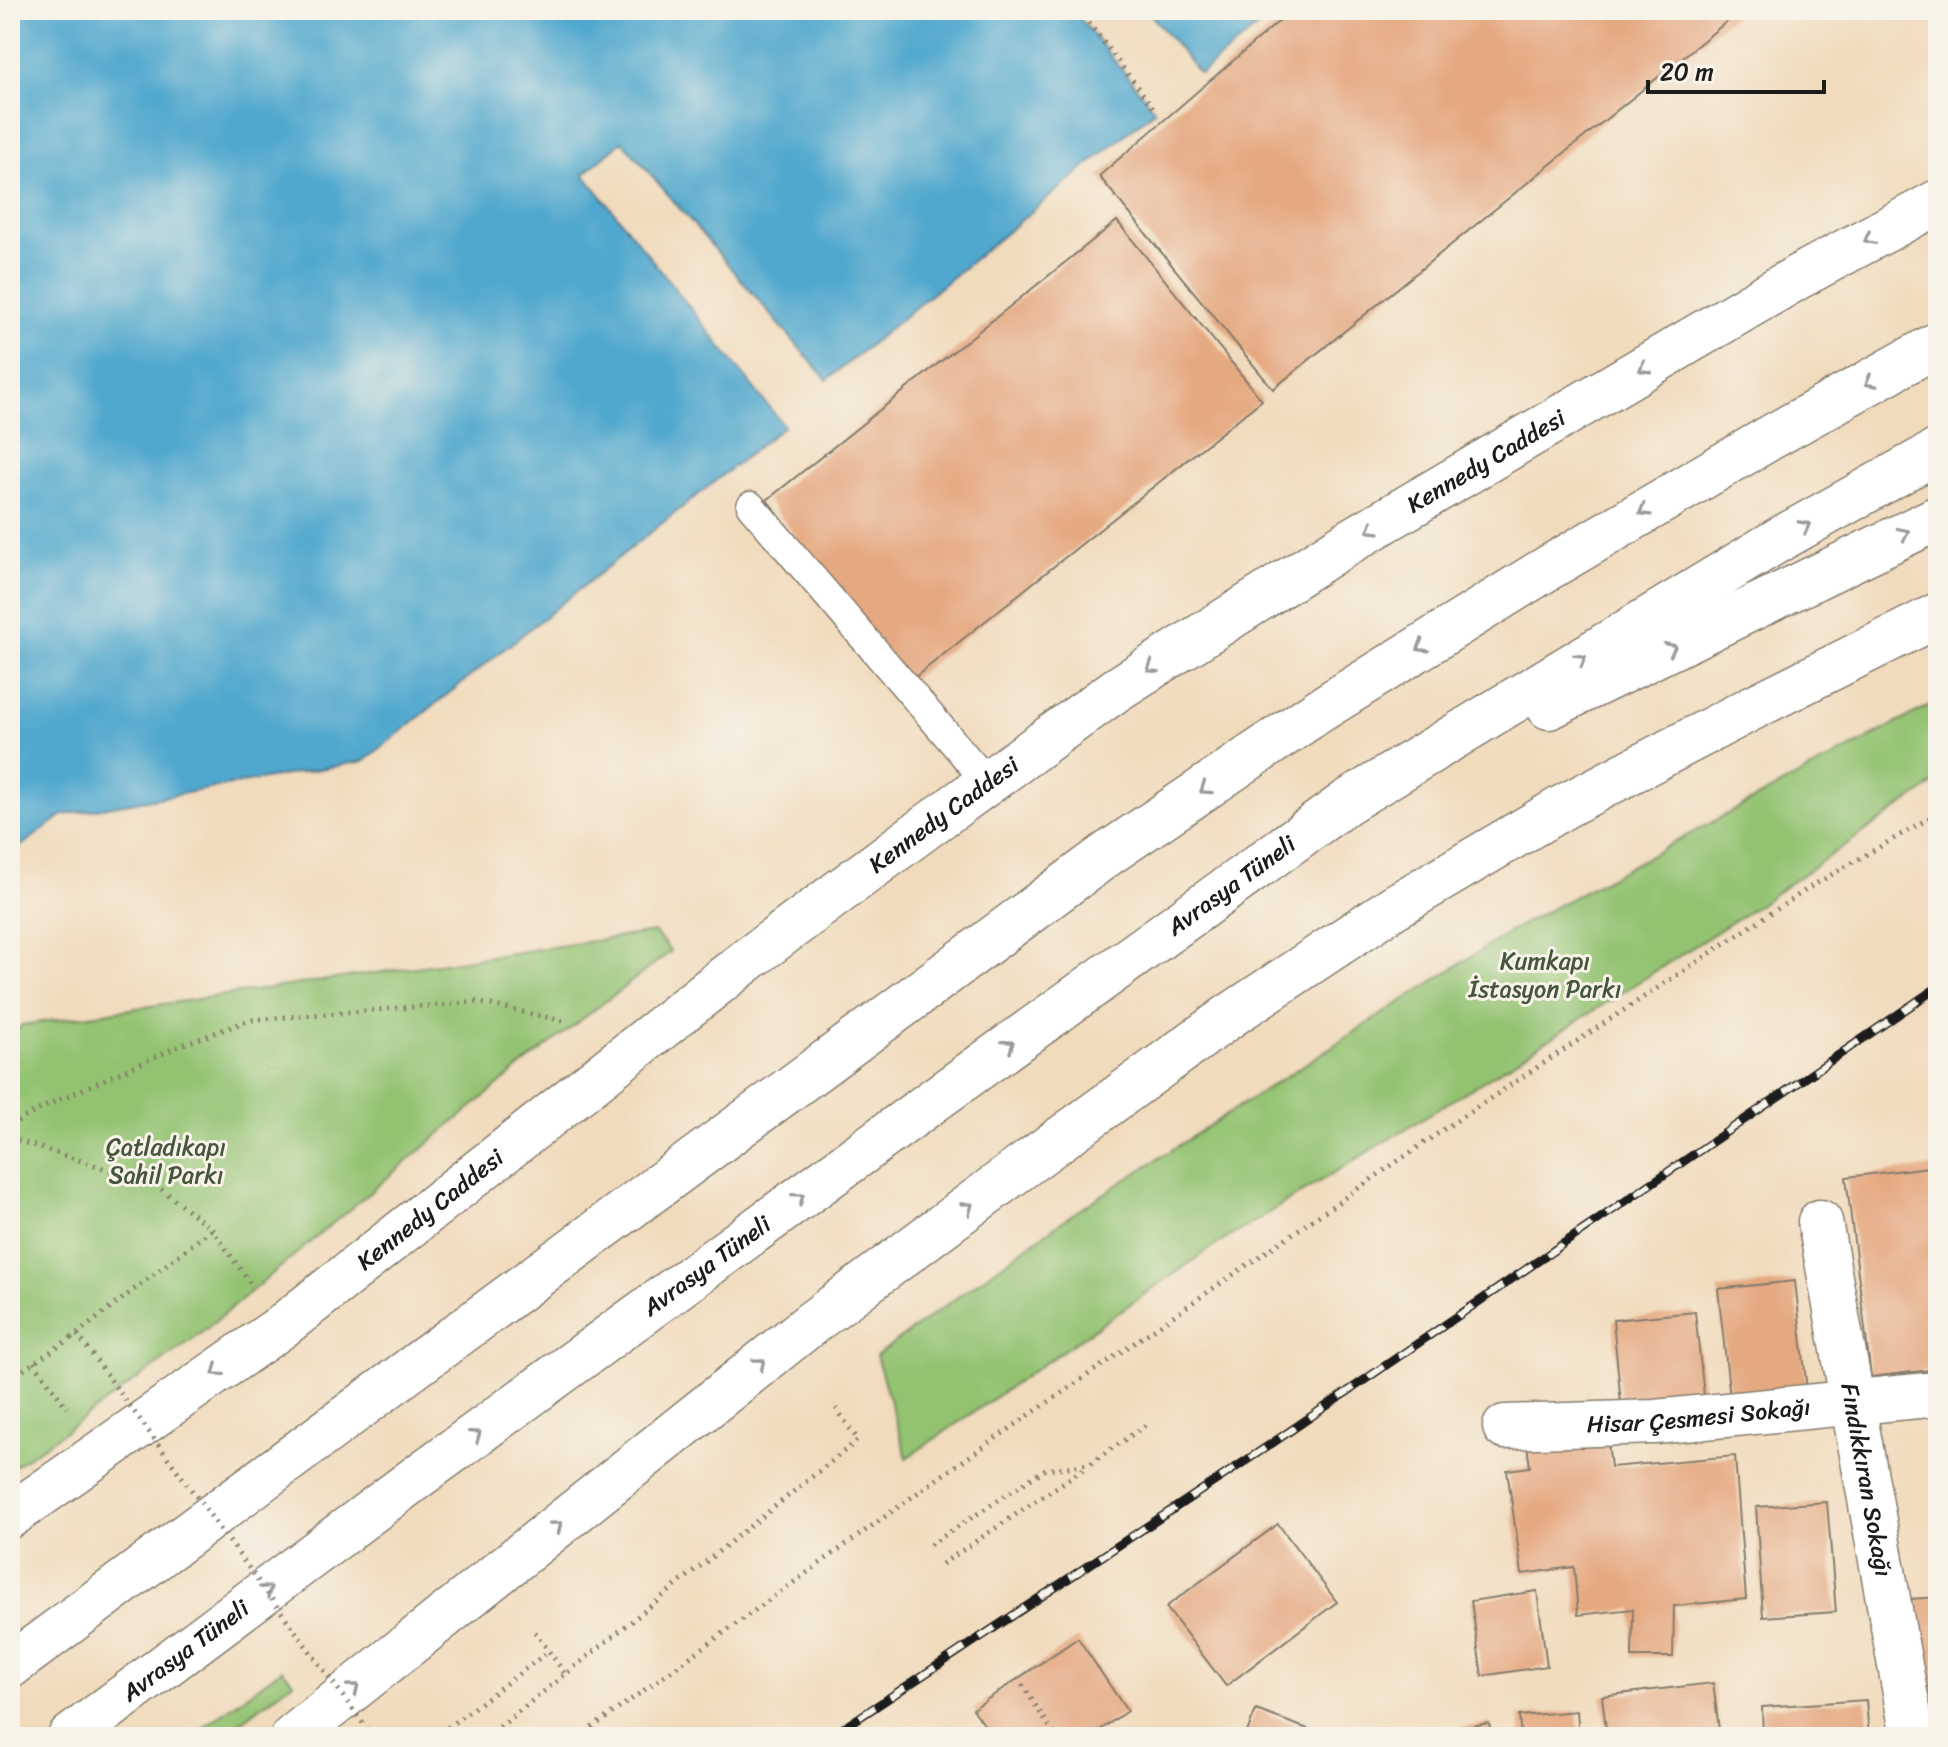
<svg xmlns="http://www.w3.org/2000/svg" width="1948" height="1747" font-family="Sriracha,sans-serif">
<rect width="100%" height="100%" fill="#f7f3e8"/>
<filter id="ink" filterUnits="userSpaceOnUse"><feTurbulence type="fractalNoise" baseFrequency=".0125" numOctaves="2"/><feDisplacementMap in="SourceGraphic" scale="16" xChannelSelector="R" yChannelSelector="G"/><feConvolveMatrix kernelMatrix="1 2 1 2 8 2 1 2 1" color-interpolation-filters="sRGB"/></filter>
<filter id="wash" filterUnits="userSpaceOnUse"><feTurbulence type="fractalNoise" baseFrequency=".006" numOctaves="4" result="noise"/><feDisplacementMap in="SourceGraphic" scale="32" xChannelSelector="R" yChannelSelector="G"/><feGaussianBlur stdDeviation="1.8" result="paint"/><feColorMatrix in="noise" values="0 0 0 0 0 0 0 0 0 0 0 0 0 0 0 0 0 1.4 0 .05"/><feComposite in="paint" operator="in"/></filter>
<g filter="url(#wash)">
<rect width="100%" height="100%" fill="#f1dbbd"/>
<!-- green -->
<g fill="#93c271" stroke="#586f46" stroke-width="2">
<path d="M 1938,701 L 1938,781 L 1754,908 L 1490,1077 L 1213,1247 L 907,1458 L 876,1356 L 1068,1217 L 1517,927 Z"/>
<path d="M 654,932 L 671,951 L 520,1067 L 200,1334 L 74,1425 L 10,1469 L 10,1038 L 22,1025 Z"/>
<path d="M 282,1669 L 293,1682 L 222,1737 L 191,1737 Z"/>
</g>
<!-- water -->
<g fill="#51a8ce" stroke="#366275" stroke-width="2">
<path d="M 10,10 L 1073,10 L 1155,110 L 827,380 L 622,141 L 584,174 L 784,426 L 364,761 L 63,815 L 10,854 Z"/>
<path d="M 1147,10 L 1279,10 L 1200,74 Z"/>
</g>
<g id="blocks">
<!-- building -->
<g fill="#e5a981">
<path d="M 1292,10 L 1741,10 L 1273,389 L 1099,176 Z"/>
<path d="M 1117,221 L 1262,400 L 909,682 L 767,500 Z"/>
<path d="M 1938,1166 L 1938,1369 L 1871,1377 L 1846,1177 Z"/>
<path d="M 1795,1281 L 1807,1390 L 1730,1398 L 1718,1289 Z"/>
<path d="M 1695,1312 L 1705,1405 L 1622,1414 L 1613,1320 Z"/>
<path d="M 1607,1434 L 1611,1467 L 1735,1456 L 1746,1599 L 1674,1606 L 1673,1657 L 1632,1657 L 1633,1609 L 1578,1615 L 1574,1567 L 1522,1574 L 1507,1470 L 1530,1467 L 1527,1445 Z"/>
<path d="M 1827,1502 L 1836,1612 L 1763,1617 L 1756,1507 Z"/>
<path d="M 1278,1524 L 1337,1602 L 1226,1686 L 1166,1607 Z"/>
<path d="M 1537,1591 L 1547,1666 L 1482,1676 L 1471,1601 Z"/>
<path d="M 1938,1597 L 1938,1737 L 1930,1737 L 1916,1678 L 1911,1599 Z"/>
<path d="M 1078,1638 L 1127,1711 L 1090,1737 L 993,1737 L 973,1709 Z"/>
<path d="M 1713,1683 L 1720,1737 L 1607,1737 L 1602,1696 Z"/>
<path d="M 1866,1700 L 1869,1737 L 1763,1737 L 1762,1707 Z"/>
<path d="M 1256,1710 L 1330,1737 L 1245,1737 Z"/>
<path d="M 1577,1711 L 1579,1737 L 1521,1737 L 1519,1716 Z"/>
<path d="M 1489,1723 L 1492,1737 L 1418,1737 L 1418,1735 Z"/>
</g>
</g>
</g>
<g filter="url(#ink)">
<use href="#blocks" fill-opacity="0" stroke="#867c6c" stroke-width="2"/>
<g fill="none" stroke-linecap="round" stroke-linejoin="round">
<!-- lane casing -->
<g stroke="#867c6c" stroke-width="31">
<path id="lane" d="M 751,506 L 988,783"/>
</g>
<!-- street casing -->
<g stroke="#867c6c" stroke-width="47">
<g id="street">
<path id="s1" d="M 1820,1222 L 1913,1737"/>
<path id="s2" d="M 1505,1427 L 1655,1422 L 1938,1394"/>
</g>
</g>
<!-- primary casing -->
<g stroke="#867c6c" stroke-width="47">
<g id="primary">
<path id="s3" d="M 10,1516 L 281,1327 L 746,961 L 933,822 L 1116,690 L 1344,545 L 1798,277 L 1938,202"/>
<path d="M 293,1737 L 813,1322 L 1015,1172 L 1231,1015 L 1394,907 L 1565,806 L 1756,706 L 1938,615"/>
</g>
</g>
<!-- highway casing -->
<g stroke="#867c6c" stroke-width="47">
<g id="highway">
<path d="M 1549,707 L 1938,518"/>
<path d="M 10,1666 L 1106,855 L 1317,712 L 1543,571 L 1773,436 L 1938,344"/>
<path id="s4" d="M 70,1737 L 416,1478 L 919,1111 L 1347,802 L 1780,539 L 1938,451"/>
</g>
</g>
<!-- path -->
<g stroke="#867c6c" stroke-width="5" stroke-dasharray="2 6" stroke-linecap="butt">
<path d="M 1079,10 L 1155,110"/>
<path d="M 10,1125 L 52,1103 L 184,1044 L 250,1020 L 477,1002 L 564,1021"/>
<path d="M 10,1138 L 156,1185 L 212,1229 L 250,1283"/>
<path d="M 77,1334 L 212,1229"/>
<path d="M 34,1362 L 67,1408"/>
<path d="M 10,1379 L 71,1338"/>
<path d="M 930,1545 L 1044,1470 L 1090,1464 L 1147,1424"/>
<path d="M 942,1564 L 1088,1466"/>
<path d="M 535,1632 L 566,1675"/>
<path d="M 1018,1678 L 1056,1737"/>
<path d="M 435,1737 L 549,1651"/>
<path d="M 487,1737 L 858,1440 L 836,1408"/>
<path d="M 579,1737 L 944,1474 L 1453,1123 L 1812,886 L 1938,813"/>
</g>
<!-- lane -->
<use href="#lane" stroke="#fff" stroke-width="28"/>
<!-- street -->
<use href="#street" stroke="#fff" stroke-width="44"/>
<!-- primary -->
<use href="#primary" stroke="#fff" stroke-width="44"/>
<!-- highway -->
<use href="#highway" stroke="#fff" stroke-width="44"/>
<!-- rail casing -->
<g stroke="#1c1c1c" stroke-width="9">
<path id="rail" d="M 830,1737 L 1271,1444 L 1938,987"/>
</g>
<!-- rail -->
<use href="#rail" stroke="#f7f3e8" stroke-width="6" stroke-dasharray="18" stroke-linecap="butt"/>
<!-- path-bridge -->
<path stroke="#867c6c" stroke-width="5" stroke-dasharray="2 6" stroke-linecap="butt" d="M 71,1338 L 77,1334 L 373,1737"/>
</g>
<!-- one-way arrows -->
<defs><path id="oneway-chevron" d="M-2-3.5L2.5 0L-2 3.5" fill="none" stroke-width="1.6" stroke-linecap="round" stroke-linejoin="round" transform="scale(2)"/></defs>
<g stroke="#999">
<use href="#oneway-chevron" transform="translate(1869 239) rotate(152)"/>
<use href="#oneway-chevron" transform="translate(1644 368) rotate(149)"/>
<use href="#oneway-chevron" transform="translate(1870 382) rotate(151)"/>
<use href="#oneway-chevron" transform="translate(1644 511) rotate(149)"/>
<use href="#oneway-chevron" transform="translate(1805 526) rotate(-29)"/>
<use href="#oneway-chevron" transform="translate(1372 529) rotate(149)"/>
<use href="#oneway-chevron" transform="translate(1904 533) rotate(-26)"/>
<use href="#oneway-chevron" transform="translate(1422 647) rotate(148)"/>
<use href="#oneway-chevron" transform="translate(1671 648) rotate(-27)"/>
<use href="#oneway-chevron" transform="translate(1581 659) rotate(-31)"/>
<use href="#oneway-chevron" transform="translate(1152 668) rotate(147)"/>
<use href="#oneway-chevron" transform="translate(1205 789) rotate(146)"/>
<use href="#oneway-chevron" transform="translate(1009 1045) rotate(-36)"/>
<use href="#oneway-chevron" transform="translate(799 1198) rotate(-36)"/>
<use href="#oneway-chevron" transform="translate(968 1207) rotate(-37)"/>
<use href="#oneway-chevron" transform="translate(760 1363) rotate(-39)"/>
<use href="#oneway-chevron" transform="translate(217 1371) rotate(145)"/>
<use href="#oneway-chevron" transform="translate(476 1435) rotate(-36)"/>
<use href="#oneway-chevron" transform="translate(557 1526) rotate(-39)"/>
<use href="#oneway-chevron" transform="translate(267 1590) rotate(-37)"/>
<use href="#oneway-chevron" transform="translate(354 1688) rotate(-39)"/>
</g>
</g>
<g text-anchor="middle" stroke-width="6" stroke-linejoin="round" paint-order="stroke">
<!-- street labels -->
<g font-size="24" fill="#1c1c1c" stroke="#f7f3e8">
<text dy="8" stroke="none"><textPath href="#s3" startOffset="1816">Kennedy Caddesi</textPath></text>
<text dy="8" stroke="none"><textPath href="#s3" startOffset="1168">Kennedy Caddesi</textPath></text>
<text dy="8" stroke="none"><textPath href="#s4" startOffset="1440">Avrasya Tüneli</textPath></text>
<text dy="8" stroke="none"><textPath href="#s3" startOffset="520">Kennedy Caddesi</textPath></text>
<text dy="8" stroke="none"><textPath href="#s4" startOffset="792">Avrasya Tüneli</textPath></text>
<text dy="8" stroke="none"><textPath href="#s2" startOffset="194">Hisar Çesmesi Sokağı</textPath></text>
<text dy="8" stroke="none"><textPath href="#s1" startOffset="262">Fındıkkıran Sokağı</textPath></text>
<text dy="8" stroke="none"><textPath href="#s4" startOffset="144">Avrasya Tüneli</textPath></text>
</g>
<!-- park labels -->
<g font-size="24" fill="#46563a" stroke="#f7f3e8">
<text x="1545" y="969">Kumkapı<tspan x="1545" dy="28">İstasyon Parkı</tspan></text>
<text x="166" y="1155">Çatladıkapı<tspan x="166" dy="28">Sahil Parkı</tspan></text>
</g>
</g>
<!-- margin -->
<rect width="1948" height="1747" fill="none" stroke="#f7f3e8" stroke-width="40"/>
<!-- scale -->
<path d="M1648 80v12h176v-12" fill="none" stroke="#1c1c1c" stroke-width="4"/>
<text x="1660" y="80" font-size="24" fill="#1c1c1c" stroke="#f7f3e8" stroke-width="6" paint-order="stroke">20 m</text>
</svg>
